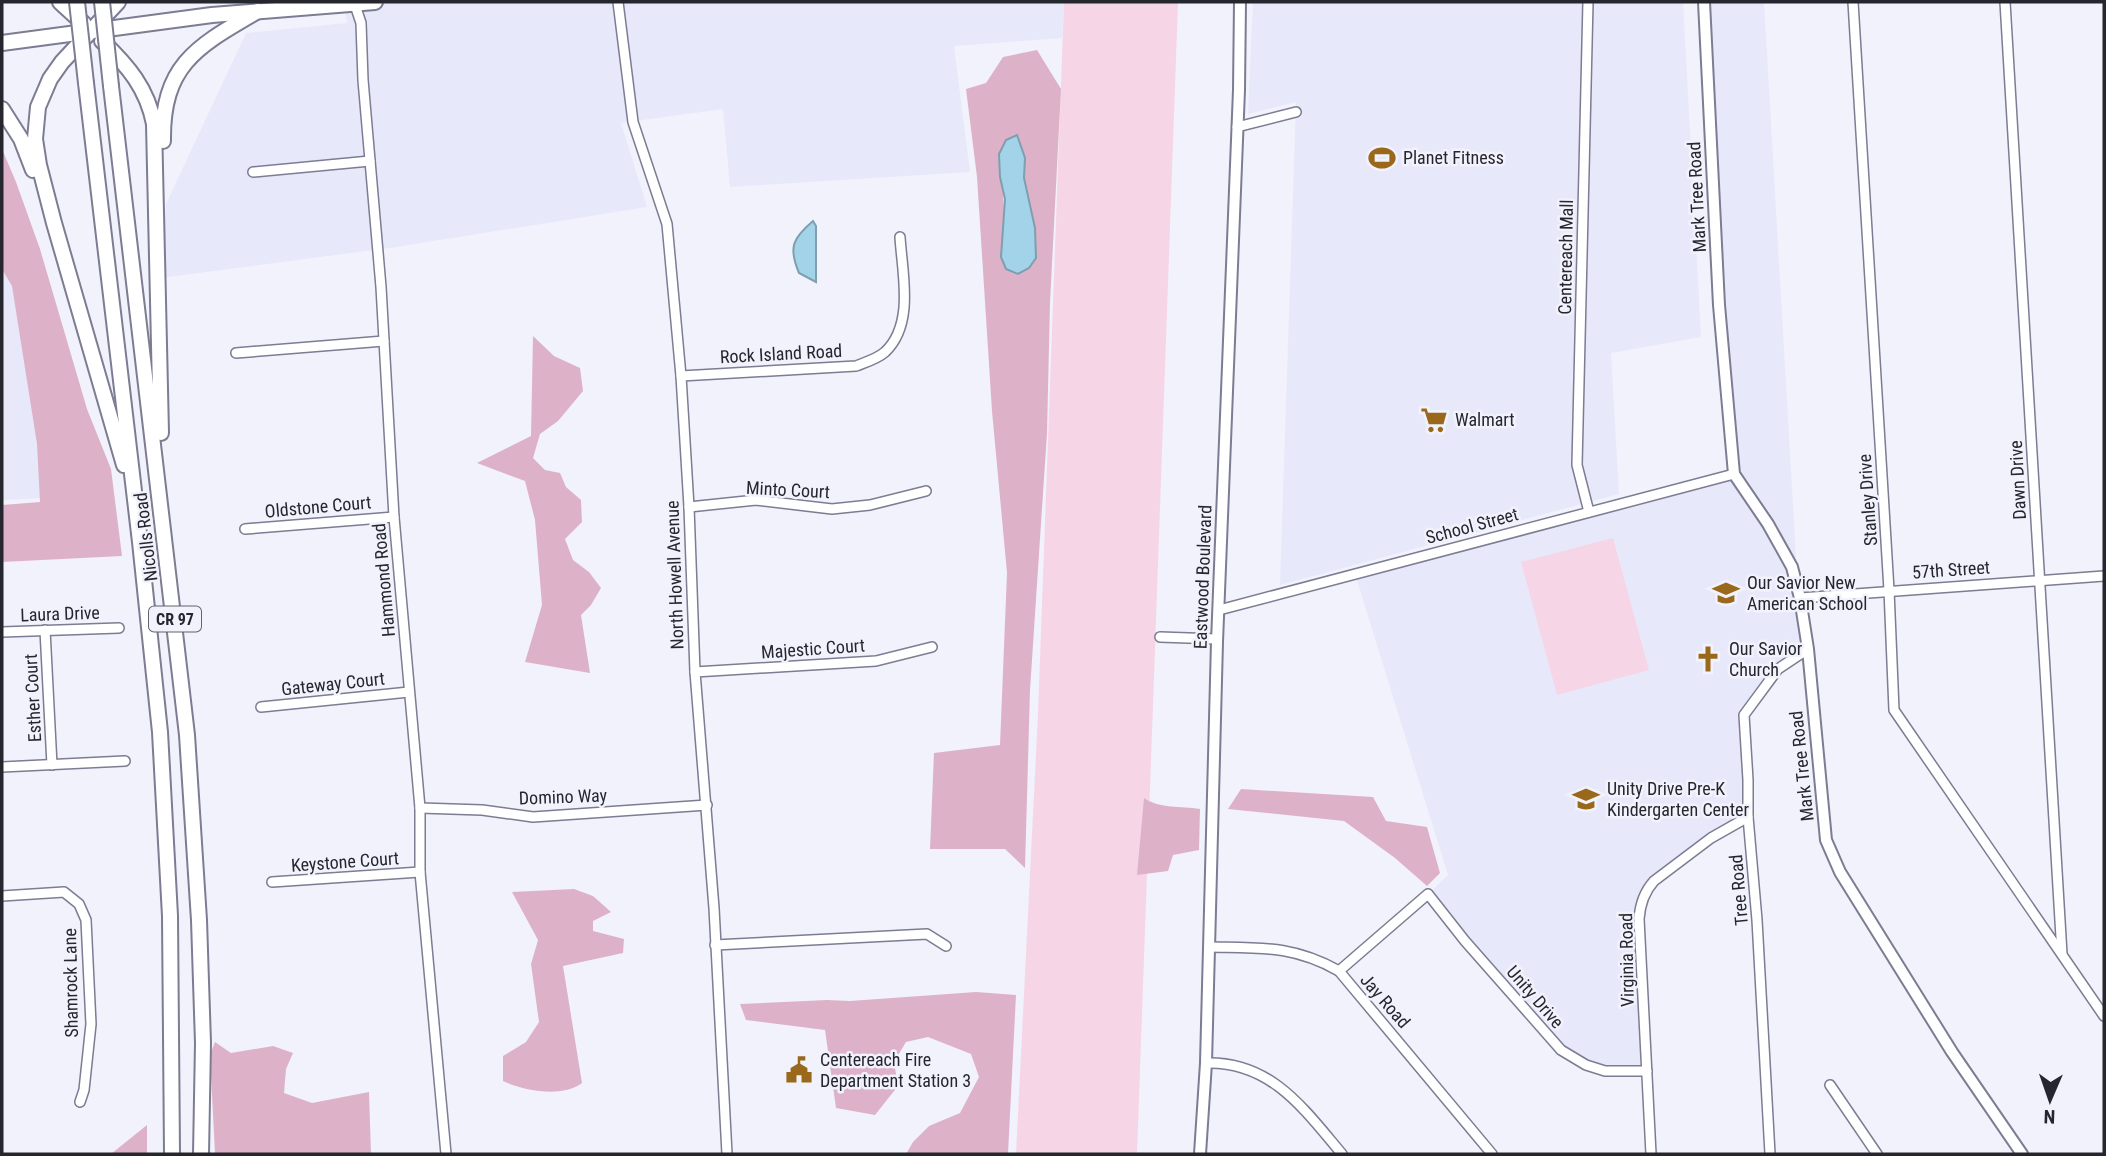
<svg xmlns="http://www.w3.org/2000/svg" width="2106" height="1156" font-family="'Roboto Condensed',sans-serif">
<rect width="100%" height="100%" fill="#f2f2fc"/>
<!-- built -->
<g fill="#e8e8fb">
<path d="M 344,2 L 1064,2 L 1062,38 L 954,46 L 970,172 L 730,187 L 723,109 L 621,123 L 647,207 L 396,247 L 161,278 L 166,204 L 246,33 L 347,23 Z"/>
<path d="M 1253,2 L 1683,2 L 1701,337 L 1611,353 L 1619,494 L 1280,585 L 1296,102 L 1248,114 Z"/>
<path d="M 1704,2 L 1764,2 L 1796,557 L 1788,558 L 1808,649 L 1778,669 L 1744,715 L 1748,817 L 1654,881 L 1640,907 L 1647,1071 L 1605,1071 L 1561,1050 L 1428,894 L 1448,875 L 1355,574 L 1734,474 Z"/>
<path d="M 2,231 L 20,260 L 46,498 L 2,500 Z"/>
</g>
<!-- green -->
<g fill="#f6d5e7">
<path d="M 1064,2 L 1178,2 L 1137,1154 L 1016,1154 L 1038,714 Z"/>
<path d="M 1613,538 L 1649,670 L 1557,695 L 1521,562 Z"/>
</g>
<!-- forest -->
<g fill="#ddb2c9" fill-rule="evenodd">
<path d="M 1037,50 L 1061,89 L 1050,303 L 1047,433 L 1030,690 L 1025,868 L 1005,849 L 930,849 L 934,753 L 1000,745 L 1007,573 L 992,411 L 977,177 L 966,89 L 986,83 L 1003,57 ZM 1025,158 C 1025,165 1023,173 1024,181 C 1028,208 1046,243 1029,268 L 1001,257 L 1004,213 L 1003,189 Z"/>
<path d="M 2,149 L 16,182 L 40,249 L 87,409 L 111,469 L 122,556 L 2,562 L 2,505 L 40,502 L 37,444 L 12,286 L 2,269 Z"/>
<path d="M 533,336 L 554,356 L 580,368 L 583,391 L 558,421 L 540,434 L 533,458 L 545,470 L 560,473 L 566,487 L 581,500 L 582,522 L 565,539 L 573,560 L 589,572 L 601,588 L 591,605 L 581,615 L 590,673 L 525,662 L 542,605 L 535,520 L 525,481 L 477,463 L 531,436 Z"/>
<path d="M 1241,789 L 1373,797 L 1386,821 L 1427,827 L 1440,873 L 1427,886 L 1395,858 L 1344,821 L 1228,809 Z"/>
<path d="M 1144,798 C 1160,809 1181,806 1200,809 L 1199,850 L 1173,855 L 1168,871 L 1137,875 Z"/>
<path d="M 574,889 L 593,896 L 611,912 L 593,921 L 593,931 L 624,939 L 623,953 L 563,966 L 582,1083 C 562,1098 524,1091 503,1081 L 503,1056 L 526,1042 L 539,1022 L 531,964 L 538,940 L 512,892 Z"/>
<path d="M 976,992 L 1016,995 L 1008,1154 L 906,1154 L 913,1142 L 929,1126 L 960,1113 L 979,1077 L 971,1054 L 928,1037 L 906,1042 L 894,1062 L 898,1086 L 875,1115 L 836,1108 L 825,1030 L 746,1020 L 740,1004 L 827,1000 L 850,1001 Z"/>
<path d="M 215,1042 L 231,1053 L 273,1046 L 293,1053 L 286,1069 L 284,1093 L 312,1103 L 369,1092 L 371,1154 L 215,1154 L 210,1055 Z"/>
<path d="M 147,1125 L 147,1154 L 111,1154 Z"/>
</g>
<!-- water -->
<g fill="#a3d3e8" stroke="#7e9fb0" stroke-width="2">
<path d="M 1017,135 L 1025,158 L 1024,178 L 1035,228 L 1036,258 L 1029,268 L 1018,274 L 1006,269 L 1001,257 L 1005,199 L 1000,177 L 999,154 L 1006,140 Z"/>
<path d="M 813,221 L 816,226 L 816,282 L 799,273 C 788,247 793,238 813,221 Z"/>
</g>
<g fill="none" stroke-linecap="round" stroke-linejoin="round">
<!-- minor casing -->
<g stroke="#7c7c92" stroke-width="12">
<g id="minor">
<path d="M 354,2 L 361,23 L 363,80 L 381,287 L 394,517 L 420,808 L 420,872 L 446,1154"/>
<path d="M 618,2 L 633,122 L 667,224 L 681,376 L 689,507 L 695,672 L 714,908 L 727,1154"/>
<path d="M 1588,2 L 1577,465 L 1589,512"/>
<path d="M 1853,2 L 1889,590 L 1894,710 L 2104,1016"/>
<path d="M 2005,2 L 2062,954"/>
<path d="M 1237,127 L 1296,112"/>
<path d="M 253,172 L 370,161"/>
<path d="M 236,353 L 384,341"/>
<path d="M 681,376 L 856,366 C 866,362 877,359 885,352 C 915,324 902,272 900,237"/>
<path d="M 689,507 L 756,500 L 832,509 L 870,505 L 926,491"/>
<path d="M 245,529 L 394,517"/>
<path d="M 1800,598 L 2104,576"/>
<path d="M 1219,610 L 1734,474"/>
<path d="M 45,630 L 52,765"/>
<path d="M 2,632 L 119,628"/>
<path d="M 1160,637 L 1217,639"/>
<path d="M 695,672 L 876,661 L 932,647"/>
<path d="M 261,707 L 409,692"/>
<path d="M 2,767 L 125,761"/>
<path d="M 420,808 L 482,810 L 533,817 L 707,805"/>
<path d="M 272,882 L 420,872"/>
<path d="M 2,896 L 64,892 L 79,904 L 86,920 L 91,1024 L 84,1090 L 80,1102"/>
<path d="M 715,945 L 927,934 L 946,946"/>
<path d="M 1209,947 C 1260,948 1293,945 1339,971 L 1492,1154"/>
<path d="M 1339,971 L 1428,894 L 1465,941 L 1561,1050 L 1586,1065 L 1605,1071 L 1647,1071"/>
<path d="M 1206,1063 C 1271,1061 1304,1109 1342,1154"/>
<path d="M 1830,1085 L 1877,1154"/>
<path d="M 1651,1154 L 1639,919 C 1640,905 1644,892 1654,881 L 1711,838 L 1748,817"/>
<path d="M 1770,1154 L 1757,920 L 1748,817 L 1748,780 L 1744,715 L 1778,669 L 1808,649"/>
</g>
</g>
<!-- tertiary casing -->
<g stroke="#7c7c92" stroke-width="14">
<g id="tertiary">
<path d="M 1704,2 L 1719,305 L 1734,474 L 1768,524 L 1792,567 L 1800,598 L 1808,649 L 1826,840 L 1840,872 L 1952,1052 L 2022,1154"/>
<path d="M 1200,1154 L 1206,1063 L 1217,642 L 1239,90 L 1240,2"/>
</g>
</g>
<!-- primary casing -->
<g stroke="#7c7c92" stroke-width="18">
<path id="primary" d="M 2,43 L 212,15 L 375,2"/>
</g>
<!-- trunk casing -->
<g stroke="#7c7c92" stroke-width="18">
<g id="trunk">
<path d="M 60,2 L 84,24"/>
<path d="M 118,2 L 62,62 L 50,79 L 38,107 L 35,139 L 39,165 L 54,223 L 124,465"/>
<path d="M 315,2 L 325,5"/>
<path d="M 102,41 C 128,66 147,88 154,124 L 161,433"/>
<path d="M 86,83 L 140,542 L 160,732 L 170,916 L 172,1154"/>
<path d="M 111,86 L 187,735 L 199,920 L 203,1043 L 201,1154"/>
<path d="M 2,109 L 21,139 L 33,170"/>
<path d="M 163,141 C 162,64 198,46 258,11"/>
</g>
</g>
<!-- minor -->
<use href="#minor" stroke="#fff" stroke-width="9"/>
<!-- tertiary -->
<use href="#tertiary" stroke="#fff" stroke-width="10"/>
<!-- primary -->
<use href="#primary" stroke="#fff" stroke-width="14"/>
<!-- trunk -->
<use href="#trunk" stroke="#fff" stroke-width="14"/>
<!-- trunk-bridge casing -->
<g stroke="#7c7c92" stroke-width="18" stroke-linecap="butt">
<g id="trunk-bridge">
<path d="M 77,2 L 86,83"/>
<path d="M 102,2 L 111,86"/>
</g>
</g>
<!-- trunk-bridge -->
<use href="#trunk-bridge" stroke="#fff" stroke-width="14"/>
</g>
<!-- icons -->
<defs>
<g id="stadium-bare" transform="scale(2.1)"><path d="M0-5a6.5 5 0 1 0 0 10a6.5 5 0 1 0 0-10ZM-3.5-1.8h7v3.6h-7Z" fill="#99681b" stroke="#f2f2fc" stroke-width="2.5" paint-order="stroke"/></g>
<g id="supermarket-bare" transform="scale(2.1)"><path d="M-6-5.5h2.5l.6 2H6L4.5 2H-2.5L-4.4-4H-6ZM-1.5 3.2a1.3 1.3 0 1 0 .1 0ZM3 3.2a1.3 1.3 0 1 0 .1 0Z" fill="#99681b" stroke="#f2f2fc" stroke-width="2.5" paint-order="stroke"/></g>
<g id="school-bare" transform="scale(2.1)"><path d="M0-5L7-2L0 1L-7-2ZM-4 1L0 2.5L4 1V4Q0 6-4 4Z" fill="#99681b" stroke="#f2f2fc" stroke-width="2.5" paint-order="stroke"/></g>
<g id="church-bare" transform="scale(2.1)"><path d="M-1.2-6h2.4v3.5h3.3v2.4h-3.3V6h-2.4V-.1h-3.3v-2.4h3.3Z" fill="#99681b" stroke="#f2f2fc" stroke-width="2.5" paint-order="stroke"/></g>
<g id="civic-bare" transform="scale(2.1)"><path d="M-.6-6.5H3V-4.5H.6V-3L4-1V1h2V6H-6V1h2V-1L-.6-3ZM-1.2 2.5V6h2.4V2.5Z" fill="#99681b" stroke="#f2f2fc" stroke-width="2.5" paint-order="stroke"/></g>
</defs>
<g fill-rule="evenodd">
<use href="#stadium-bare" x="1382" y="158"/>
<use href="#supermarket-bare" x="1434" y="420"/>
<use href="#school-bare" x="1726" y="593"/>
<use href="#church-bare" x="1708" y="659"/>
<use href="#school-bare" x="1586" y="799"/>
<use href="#civic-bare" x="799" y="1070"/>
</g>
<g text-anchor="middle" stroke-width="5" stroke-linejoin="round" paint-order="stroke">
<!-- shield labels -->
<rect fill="#f2f2fc" stroke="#63636c" stroke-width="2" x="149" y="606.5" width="52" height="25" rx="5"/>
<g font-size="16" font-weight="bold" fill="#26262f">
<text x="175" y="625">CR 97</text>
</g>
<!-- poi labels -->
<g font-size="18" fill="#26262f" stroke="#f2f2fc" text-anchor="start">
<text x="1403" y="164">Planet Fitness</text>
<text x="1455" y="426">Walmart</text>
<text x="1747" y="589">Our Savior New<tspan x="1747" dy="21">American School</tspan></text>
<text x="1729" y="655">Our Savior<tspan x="1729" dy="21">Church</tspan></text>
<text x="1607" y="795">Unity Drive Pre-K<tspan x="1607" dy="21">Kindergarten Center</tspan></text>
<text x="820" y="1066">Centereach Fire<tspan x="820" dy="21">Department Station 3</tspan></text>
</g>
<!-- street labels -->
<g font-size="18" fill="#26262f" stroke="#f2f2fc">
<text transform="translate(1697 197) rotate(-93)" y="6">Mark Tree Road</text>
<text transform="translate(1566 257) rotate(-89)" y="6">Centereach Mall</text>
<text transform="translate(781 354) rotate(-3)" y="6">Rock Island Road</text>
<text transform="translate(2018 480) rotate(-93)" y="6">Dawn Drive</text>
<text transform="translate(788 490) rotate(3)" y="6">Minto Court</text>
<text transform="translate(1868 500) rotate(-94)" y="6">Stanley Drive</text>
<text transform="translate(318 507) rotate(-5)" y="6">Oldstone Court</text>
<text transform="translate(1472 526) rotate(-15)" y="6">School Street</text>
<text transform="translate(146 537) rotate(-97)" y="6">Nicolls Road</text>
<text transform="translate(1951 570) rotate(-4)" y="6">57th Street</text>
<text transform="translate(675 575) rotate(-92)" y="6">North Howell Avenue</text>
<text transform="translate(1203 577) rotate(-88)" y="6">Eastwood Boulevard</text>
<text transform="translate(384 580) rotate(-95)" y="6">Hammond Road</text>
<text transform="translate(60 614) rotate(-2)" y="6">Laura Drive</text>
<text transform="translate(813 649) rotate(-4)" y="6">Majestic Court</text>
<text transform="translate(333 684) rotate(-6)" y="6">Gateway Court</text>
<text transform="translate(33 698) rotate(-93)" y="6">Esther Court</text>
<text transform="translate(1802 766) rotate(-96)" y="6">Mark Tree Road</text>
<text transform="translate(563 797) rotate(-2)" y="6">Domino Way</text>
<text transform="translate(345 862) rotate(-4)" y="6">Keystone Court</text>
<text transform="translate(1739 890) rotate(-95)" y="6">Tree Road</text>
<text transform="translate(1627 960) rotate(-91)" y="6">Virginia Road</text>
<text transform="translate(71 983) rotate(-91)" y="6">Shamrock Lane</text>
<text transform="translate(1535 997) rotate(49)" y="6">Unity Drive</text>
<text transform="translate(1385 1001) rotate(49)" y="6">Jay Road</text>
</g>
</g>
<!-- border -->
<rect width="2106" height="1156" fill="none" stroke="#26262f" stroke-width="7"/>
<!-- north arrow -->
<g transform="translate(2050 1100) rotate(182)" stroke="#f2f2fc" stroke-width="5" paint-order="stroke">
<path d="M0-5L12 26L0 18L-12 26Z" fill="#26262f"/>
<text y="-10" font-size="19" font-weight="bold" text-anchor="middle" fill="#26262f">N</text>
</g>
</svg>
